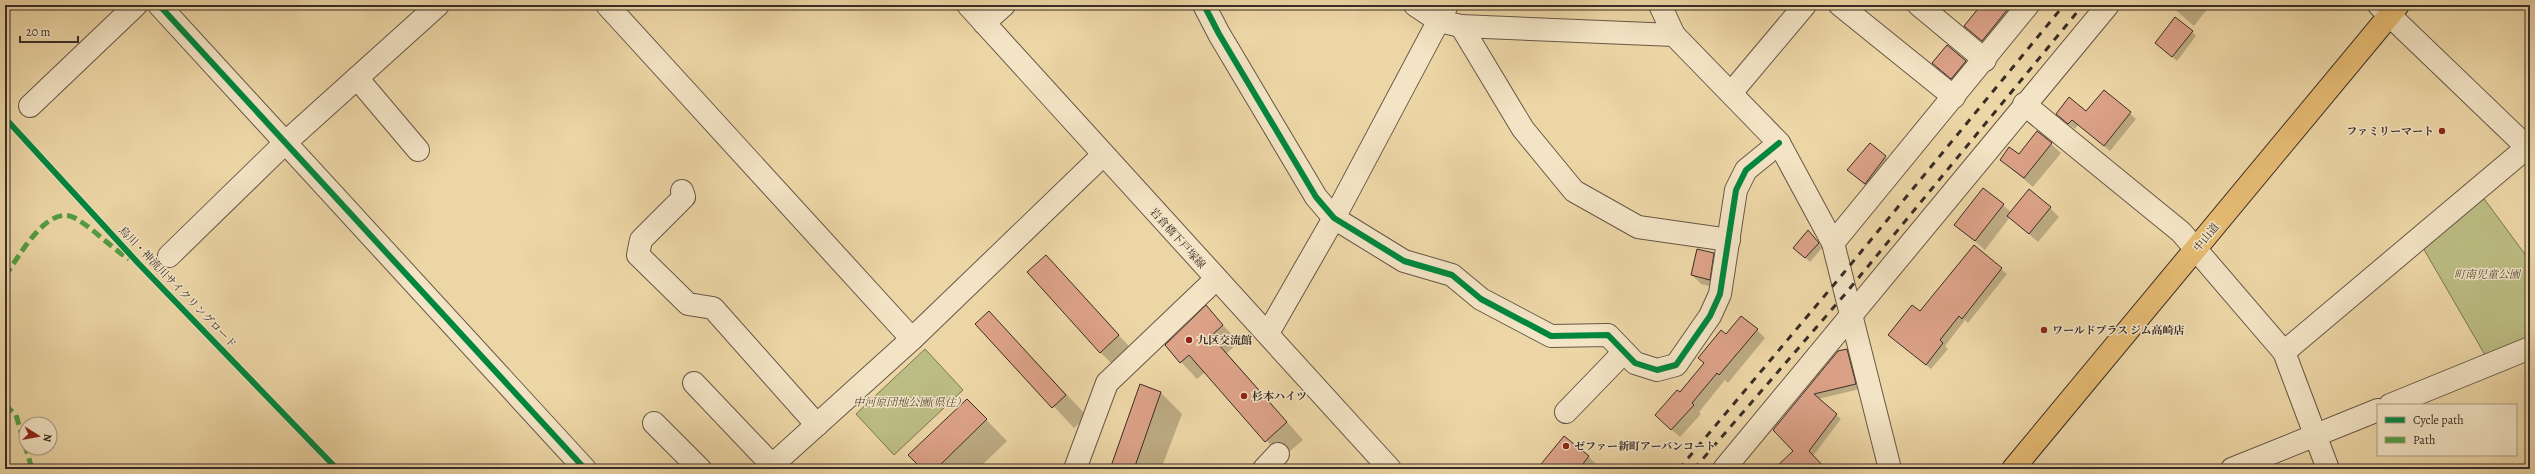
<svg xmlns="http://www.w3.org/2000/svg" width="2535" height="474" font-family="Alegreya,'Noto Serif JP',serif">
<rect width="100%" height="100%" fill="#edd6a6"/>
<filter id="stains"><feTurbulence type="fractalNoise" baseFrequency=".005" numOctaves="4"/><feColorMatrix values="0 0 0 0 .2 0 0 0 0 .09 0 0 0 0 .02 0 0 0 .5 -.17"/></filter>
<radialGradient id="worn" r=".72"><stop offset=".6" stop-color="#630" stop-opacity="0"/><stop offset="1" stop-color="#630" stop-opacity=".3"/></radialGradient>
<!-- green -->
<g fill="#bcbd84" stroke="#7a7556">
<path d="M 2482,196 L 2530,261 L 2530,336 L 2485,355 L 2422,246 Z"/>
<path d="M 925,349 L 963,390 L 894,455 L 856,414 Z"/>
</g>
<!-- shadow -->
<g fill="#0003">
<path d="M 1982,5 L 2028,5 L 1992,50 L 1965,26 Z"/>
<path d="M 2170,5 L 2206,5 L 2208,8 L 2194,26 Z"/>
<path d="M 2192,32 L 2196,36 L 2177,61 L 2156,43 Z"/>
<path d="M 1966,61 L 1975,70 L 1961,87 L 1933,63 Z"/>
<path d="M 2104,91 L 2136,119 L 2110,151 L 2078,125 L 2075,129 L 2063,120 L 2087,113 Z"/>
<path d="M 2038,132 L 2061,153 L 2033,187 L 2001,160 L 2019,156 Z"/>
<path d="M 1870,144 L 1895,166 L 1874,193 L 1848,170 Z"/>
<path d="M 2003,205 L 2011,212 L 2050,208 L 2059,217 L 2038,242 L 2010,217 L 1985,250 L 1956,225 Z"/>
<path d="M 1813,236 L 1822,248 L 1810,262 L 1799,252 Z"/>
<path d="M 1974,247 L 2007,274 L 1968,323 L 1965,320 L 1945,346 L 1948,349 L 1931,369 L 1895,340 L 1921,313 Z"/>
<path d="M 1713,254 L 1722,263 L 1718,288 L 1701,284 L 1692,275 Z"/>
<path d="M 1046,256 L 1139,357 L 1121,373 L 1100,352 Z"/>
<path d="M 1206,307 L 1239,342 L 1227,353 L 1303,440 L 1282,458 L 1205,372 L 1197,379 L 1181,362 Z"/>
<path d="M 989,312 L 1087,416 L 1074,428 L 977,324 Z"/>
<path d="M 1757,330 L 1765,338 L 1728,383 L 1725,380 L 1699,412 L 1701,414 L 1680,437 L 1664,423 L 1680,394 L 1727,336 Z"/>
<path d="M 1846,350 L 1851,355 L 1860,389 L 1818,399 L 1841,419 L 1813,456 L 1825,469 L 1776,469 L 1794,451 L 1774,430 Z"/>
<path d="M 1141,386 L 1161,393 L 1182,414 L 1161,469 L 1111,469 Z"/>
<path d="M 967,400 L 1007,441 L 978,469 L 923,469 Z"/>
<path d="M 1564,437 L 1589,457 L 1601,469 L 1538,469 Z"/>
</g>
<!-- building -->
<g fill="#dca288" stroke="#392d27">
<path d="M 1981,5 L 2011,5 L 1982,41 L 1964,26 Z"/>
<path d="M 2175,17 L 2193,31 L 2172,57 L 2155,43 Z"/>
<path d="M 1947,45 L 1966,61 L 1951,79 L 1932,63 Z"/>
<path d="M 2104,90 L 2131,112 L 2104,146 L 2072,120 L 2068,124 L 2056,114 L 2069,97 L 2086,111 Z"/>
<path d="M 2037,131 L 2052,143 L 2024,178 L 2000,160 L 2009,147 L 2019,154 Z"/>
<path d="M 1870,143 L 1886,156 L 1865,184 L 1847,170 Z"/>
<path d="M 1983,188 L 2004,204 L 1975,241 L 1954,225 Z"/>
<path d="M 2029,189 L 2051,207 L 2029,234 L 2007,216 Z"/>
<path d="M 1808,230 L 1819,243 L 1805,258 L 1793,248 Z"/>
<path d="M 1974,245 L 2002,268 L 1962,319 L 1959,316 L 1940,340 L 1943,343 L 1926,365 L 1888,335 L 1912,305 L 1920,311 Z"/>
<path d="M 1697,249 L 1714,253 L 1710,280 L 1691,275 Z"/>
<path d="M 1046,255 L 1119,335 L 1100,353 L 1027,272 Z"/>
<path d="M 1206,305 L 1223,325 L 1211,336 L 1287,422 L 1265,442 L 1189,355 L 1180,363 L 1165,345 Z"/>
<path d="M 989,311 L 1066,395 L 1052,408 L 975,324 Z"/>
<path d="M 1741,316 L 1758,329 L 1719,375 L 1717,373 L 1692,403 L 1694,405 L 1671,430 L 1655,415 L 1677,390 L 1680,392 L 1704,363 L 1698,358 L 1721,330 L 1726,334 Z"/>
<path d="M 1847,349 L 1856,384 L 1814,394 L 1837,414 L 1809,451 L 1826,469 L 1774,469 L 1793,451 L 1773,430 L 1838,351 Z"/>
<path d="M 1140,384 L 1161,392 L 1134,469 L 1110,469 Z"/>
<path d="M 967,399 L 987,419 L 936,469 L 922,469 L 908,455 Z"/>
<path d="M 1564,436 L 1589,456 L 1579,469 L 1537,469 Z"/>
</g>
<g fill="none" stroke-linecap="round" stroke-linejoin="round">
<!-- minor casing -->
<g stroke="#665747" stroke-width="24">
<g id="minor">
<path d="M 159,5 L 585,469"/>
<path d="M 607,5 L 912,339"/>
<path d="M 968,5 L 1390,469"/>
<path d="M 1204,5 L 1219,34 L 1316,197 L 1334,218 L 1404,261 L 1452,275 L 1481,299 L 1551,336 L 1608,335 L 1635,363 L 1657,370 L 1676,365 L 1710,316 L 1720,294 L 1736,190 L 1746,170 L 1779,143"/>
<path d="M 1415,5 L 1439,21 L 1461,26 L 1674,35"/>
<path d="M 1660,5 L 1674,35 L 1779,143 L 1833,243 L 1890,469"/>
<path d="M 1840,5 L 1954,97"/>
<path d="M 1919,5 L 1985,60"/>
<path d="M 2379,5 L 2530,150"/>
<path d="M 984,23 L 1004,5"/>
<path d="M 1461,26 L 1523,129 L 1574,191 L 1638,227 L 1729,240"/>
<path d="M 357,78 L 418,150"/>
<path d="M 1731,93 L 1805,5"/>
<path d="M 2024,104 L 2181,232 L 2284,352 L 2328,469"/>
<path d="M 30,106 L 136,5"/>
<path d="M 682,191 L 684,197 L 641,240 L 638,255 L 688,304 L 713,308 L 817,425"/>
<path d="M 1833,243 L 2028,5"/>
<path d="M 169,256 L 286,142 L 438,5"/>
<path d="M 1268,333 L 1334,218 L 1447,5"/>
<path d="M 2284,352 L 2530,145"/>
<path d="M 694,383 L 772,465"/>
<path d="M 2390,405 L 2530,348"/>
<path d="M 1566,412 L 1624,352"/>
<path d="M 654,423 L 700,469"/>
<path d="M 768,469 L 912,339 L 1103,155"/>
<path d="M 1075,469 L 1107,383 L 1216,279"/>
<path d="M 1264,469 L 1278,454"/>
<path d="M 1724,469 L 2108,5"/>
<path d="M 2232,469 L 2378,410"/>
</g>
</g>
<!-- highway casing -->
<g stroke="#392d27" stroke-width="24">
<path id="highway" d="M 2013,469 L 2398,5"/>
</g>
<!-- minor -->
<use href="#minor" stroke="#f3e4c5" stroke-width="22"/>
<!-- highway -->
<use href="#highway" stroke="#e6bb73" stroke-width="22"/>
<!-- rail -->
<g stroke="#392d27" stroke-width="3" stroke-dasharray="7 7" stroke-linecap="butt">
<path d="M 1679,469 L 1842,275 L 2064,5"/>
<path d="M 1694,469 L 1846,293 L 2083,5"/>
</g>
<!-- quiet -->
<g stroke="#529d41" stroke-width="5" stroke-dasharray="10 5" stroke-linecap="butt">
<path d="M 5,276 C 19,257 47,203 75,218 C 94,229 110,247 129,259"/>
<path d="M 5,405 L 16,415 L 32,469"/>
</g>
<!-- cycleway casing -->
<g stroke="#f3e4c5" stroke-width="8">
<g id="cycleway">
<path d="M 159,5 L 585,469"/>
<path d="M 1204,5 L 1219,34 L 1316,197 L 1334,218 L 1404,261 L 1452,275 L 1481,299 L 1551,336 L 1608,335 L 1635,363 L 1657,370 L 1676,365 L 1710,316 L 1720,294 L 1736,190 L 1746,170 L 1779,143"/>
<path d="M 5,118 L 138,263 L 337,469"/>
</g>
</g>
<!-- cycleway -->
<use href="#cycleway" stroke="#00873e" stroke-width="6"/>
</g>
<!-- markers -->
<g fill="#8f2418" stroke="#f3e4c5" stroke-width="1.5">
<circle cx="2442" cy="131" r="4"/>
<circle cx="2044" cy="330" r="4"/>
<circle cx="1189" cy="340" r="4"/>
<circle cx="1244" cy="396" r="4"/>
<circle cx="1566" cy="446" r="4"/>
</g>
<g text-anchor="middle" stroke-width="3" stroke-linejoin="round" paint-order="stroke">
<!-- poi labels -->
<g font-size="11" font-weight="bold" fill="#392d27" stroke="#f3e4c5" text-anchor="start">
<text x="2434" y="135" text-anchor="end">ファミリーマート</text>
<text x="2052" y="334">ワールドプラス ジム高崎店</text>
<text x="1197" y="344">九区交流館</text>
<text x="1252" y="400">杉本ハイツ</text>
<text x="1574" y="450">ゼファー新町アーバンコート</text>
</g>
<!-- street labels -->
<g font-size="11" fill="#392d27" stroke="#f3e4c5">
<text transform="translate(2206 237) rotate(-50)" y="4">中山道</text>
<text transform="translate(1178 238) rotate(48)" y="4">岩倉橋下戸塚線</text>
<text transform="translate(178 287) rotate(46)" y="4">烏川・神流川サイクリングロード</text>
</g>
<!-- park labels -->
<g font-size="11" font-style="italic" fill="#534a3a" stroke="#f3e4c5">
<text x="2487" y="278">町南児童公園</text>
<text x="910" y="406">中河原団地公園(県住）</text>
</g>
</g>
<!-- margin -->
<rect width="2535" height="474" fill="none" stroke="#edd6a6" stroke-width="20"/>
<rect x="6" y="6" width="2523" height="462" fill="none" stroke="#392d27" stroke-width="2"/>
<rect x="10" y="10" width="2515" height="454" fill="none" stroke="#392d27"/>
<!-- legend -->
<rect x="2377" y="404" width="140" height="52" fill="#f3e4c5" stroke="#a99b86"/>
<rect x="2385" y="417" width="20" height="6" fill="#00873e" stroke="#a99b86"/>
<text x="2413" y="424" font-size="12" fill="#392d27">Cycle path</text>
<rect x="2385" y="437" width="20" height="6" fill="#529d41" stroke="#a99b86"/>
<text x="2413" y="444" font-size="12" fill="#392d27">Path</text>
<!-- north arrow -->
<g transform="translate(38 436) rotate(101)"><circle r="19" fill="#f3e4c5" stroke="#a99b86"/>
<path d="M0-3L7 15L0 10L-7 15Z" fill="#8f2418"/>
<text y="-6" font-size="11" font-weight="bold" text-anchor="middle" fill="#392d27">N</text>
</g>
<!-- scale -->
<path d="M20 36v6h58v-6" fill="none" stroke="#392d27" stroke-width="2"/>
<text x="26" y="36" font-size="12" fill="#392d27" stroke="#f3e4c5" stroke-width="3" paint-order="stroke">20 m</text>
<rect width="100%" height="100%" filter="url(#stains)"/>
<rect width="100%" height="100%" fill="url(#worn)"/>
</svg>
